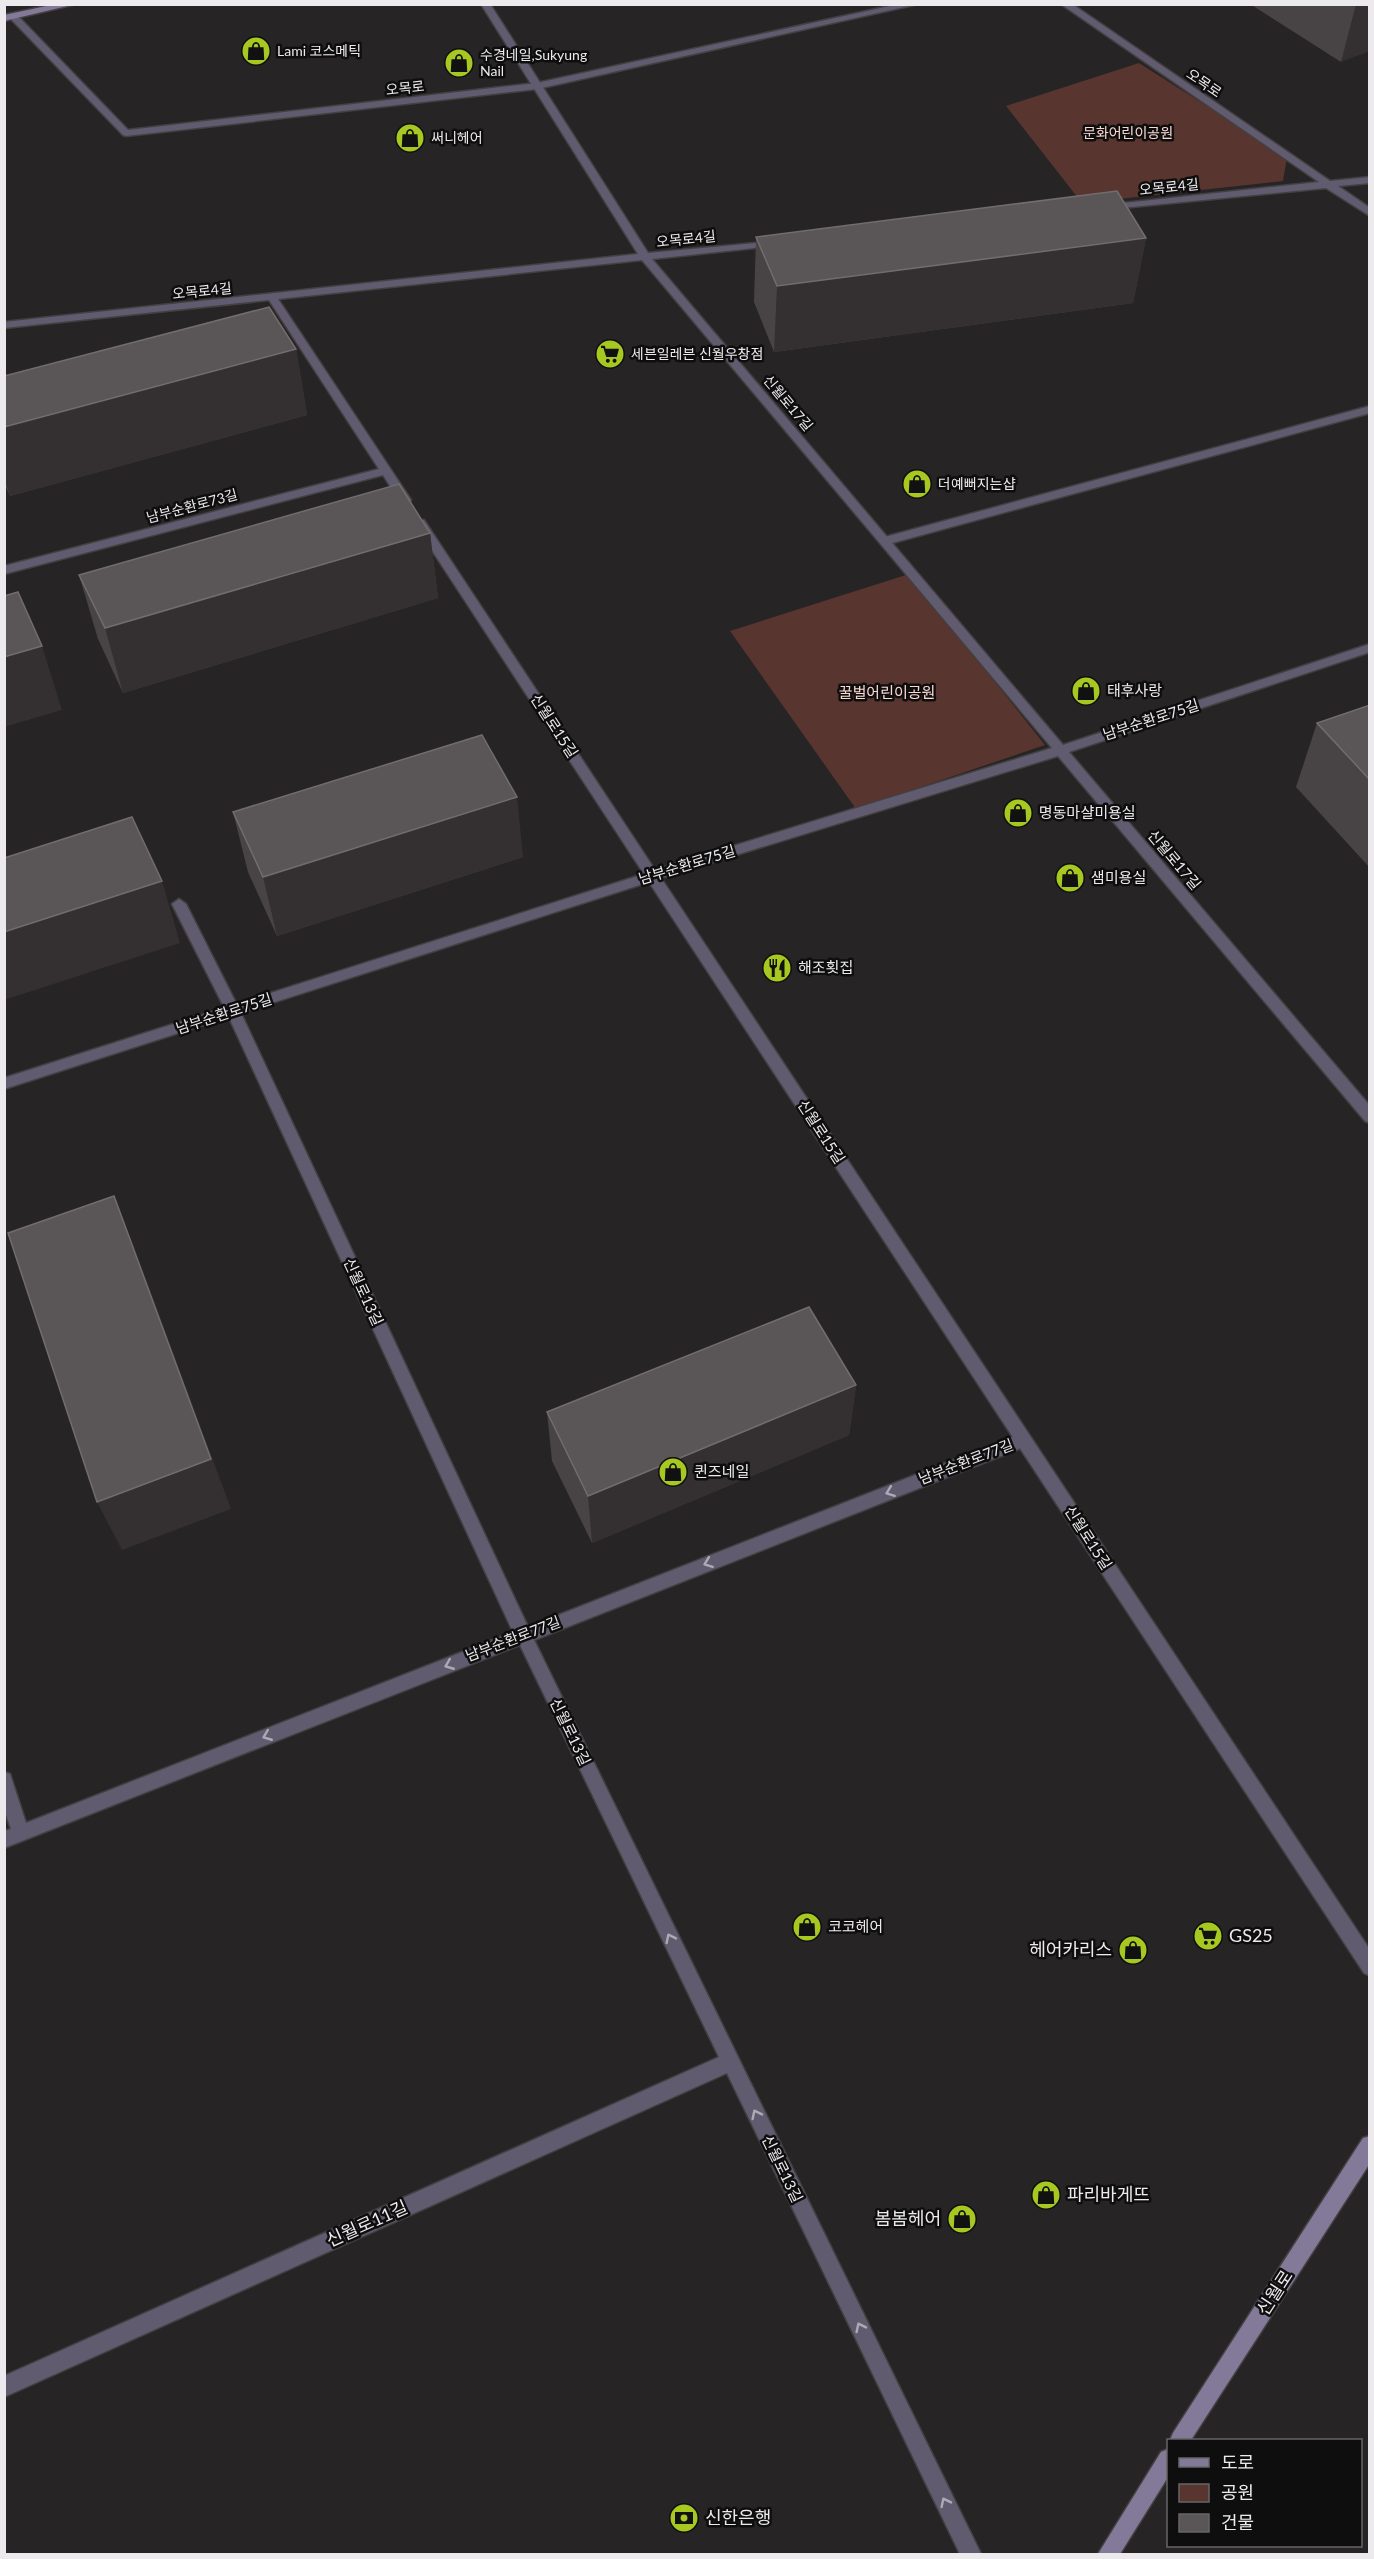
<svg xmlns="http://www.w3.org/2000/svg" width="1374" height="2559" font-family="Lato,'Noto Sans KR',sans-serif">
<rect width="100%" height="100%" fill="#272426"/>
<!-- green -->
<g fill="#59352f">
<path d="M 1139,63 L 1287,157 L 1283,181 L 1082,203 L 1006,106 Z"/>
<path d="M 909,574 L 1045,745 L 856,809 L 730,631 Z"/>
</g>
<g fill="none" stroke-linecap="round" stroke-linejoin="round">
<!-- lane casing -->
<g stroke="#434042" stroke-width="3">
<g id="lane">
<path d="M 899,4 L 918,4 L 537,89 L 126,136 L 123,135 L 8,16 L 16,14 L 128,130 L 537,83 Z"/>
<path d="M 1370,406 L 1370,413 L 885,545 L 879,541 L 881,538 Z"/>
<path d="M 179,899 L 186,904 L 240,1011 L 528,1627 L 1017,1435 L 1023,1433 L 1029,1435 L 1031,1440 L 1029,1445 L 534,1640 L 981,2554 L 960,2554 L 727,2073 L 4,2397 L 4,2376 L 719,2057 L 520,1645 L 4,1848 L 4,1831 L 11,1829 L 4,1809 L 4,1772 L 10,1774 L 26,1823 L 513,1632 L 226,1011 L 172,904 Z"/>
</g>
</g>
<!-- street casing -->
<g stroke="#434042" stroke-width="3">
<g id="street">
<path d="M 481,4 L 490,4 L 648,253 L 778,241 L 779,243 L 774,246 L 652,259 L 1063,745 L 1370,644 L 1370,652 L 1069,752 L 1370,1106 L 1370,1123 L 1365,1121 L 1058,756 L 661,878 L 1370,1950 L 1370,1976 L 1364,1973 L 649,882 L 4,1089 L 4,1078 L 644,874 L 416,526 L 416,520 L 424,520 L 655,870 L 1052,748 L 642,260 L 278,299 L 411,500 L 409,503 L 401,503 L 383,475 L 4,574 L 4,566 L 379,469 L 269,300 L 4,328 L 4,322 L 638,254 Z"/>
<path d="M 1061,4 L 1072,4 L 1330,181 L 1370,177 L 1370,183 L 1338,186 L 1370,208 L 1370,216 L 1326,188 L 1101,210 L 1101,206 L 1105,205 L 1319,182 Z"/>
</g>
</g>
<!-- secondary casing -->
<g stroke="#434042" stroke-width="3">
<g id="secondary">
<path d="M 56,4 L 76,4 L 4,21 L 4,15 Z"/>
<path d="M 1370,2136 L 1370,2163 L 1191,2440 L 1170,2440 L 1173,2433 L 1363,2138 Z"/>
<path d="M 1168,2449 L 1168,2477 L 1120,2554 L 1098,2554 L 1161,2452 Z"/>
</g>
</g>
<!-- lane -->
<use href="#lane" fill="#615b70" fill-rule="evenodd"/>
<!-- street -->
<use href="#street" fill="#615b70" fill-rule="evenodd"/>
<!-- secondary -->
<use href="#secondary" fill="#837a9a" fill-rule="evenodd"/>
</g>
<!-- wall -->
<g fill="#484446">
<path d="M 1250,4 L 1370,4 L 1341,62 Z"/>
<path d="M 756,237 L 1146,238 L 1133,303 L 774,352 L 754,302 Z"/>
<path d="M 296,349 L 307,415 L 10,496 L 4,483 L 4,376 Z"/>
<path d="M 430,533 L 438,598 L 123,693 L 98,639 L 79,575 Z"/>
<path d="M 1370,705 L 1370,868 L 1296,787 L 1317,723 Z"/>
<path d="M 233,812 L 523,857 L 277,936 L 248,872 Z"/>
<path d="M 856,1385 L 849,1435 L 592,1543 L 552,1461 L 547,1412 Z"/>
</g>
<!-- shaded-wall -->
<g fill="#343031">
<path d="M 1356,4 L 1370,4 L 1370,51 L 1341,62 Z"/>
<path d="M 1146,238 L 1133,303 L 774,352 L 777,286 Z"/>
<path d="M 296,349 L 307,415 L 10,496 L 4,477 L 4,427 Z"/>
<path d="M 430,533 L 438,598 L 123,693 L 105,628 Z"/>
<path d="M 42,646 L 62,710 L 4,727 L 4,657 Z"/>
<path d="M 517,797 L 523,857 L 277,936 L 263,877 Z"/>
<path d="M 162,881 L 180,943 L 4,1000 L 4,932 Z"/>
<path d="M 114,1196 L 136,1252 L 231,1509 L 122,1550 L 97,1502 Z"/>
<path d="M 856,1385 L 849,1435 L 592,1543 L 588,1496 Z"/>
</g>
<!-- building -->
<g fill="#5a5657" stroke="#716d6f" stroke-width="1.5">
<path d="M 1117,191 L 1146,238 L 777,286 L 756,237 Z"/>
<path d="M 269,307 L 296,349 L 4,427 L 4,376 Z"/>
<path d="M 399,484 L 430,533 L 105,628 L 79,575 Z"/>
<path d="M 18,592 L 42,646 L 4,657 L 4,596 Z"/>
<path d="M 1370,705 L 1370,780 L 1317,723 Z"/>
<path d="M 482,735 L 517,797 L 263,877 L 233,812 Z"/>
<path d="M 132,817 L 162,881 L 4,932 L 4,858 Z"/>
<path d="M 114,1196 L 211,1459 L 97,1502 L 8,1233 Z"/>
<path d="M 809,1307 L 856,1385 L 588,1496 L 547,1412 Z"/>
</g>
<!-- one-way arrows -->
<defs><path id="oneway-chevron" d="M-2-3.5L2.5 0L-2 3.5" fill="none" stroke-width="1.6" stroke-linecap="round" stroke-linejoin="round" transform="scale(1.5)"/></defs>
<g stroke="#adaab4">
<use href="#oneway-chevron" transform="translate(890 1492) rotate(159)"/>
<use href="#oneway-chevron" transform="translate(708 1563) rotate(159)"/>
<use href="#oneway-chevron" transform="translate(449 1665) rotate(158)"/>
<use href="#oneway-chevron" transform="translate(267 1736) rotate(158)"/>
<use href="#oneway-chevron" transform="translate(670 1938) rotate(-116)"/>
<use href="#oneway-chevron" transform="translate(756 2114) rotate(-116)"/>
<use href="#oneway-chevron" transform="translate(860 2327) rotate(-116)"/>
<use href="#oneway-chevron" transform="translate(945 2502) rotate(-116)"/>
</g>
<!-- icons -->
<defs>
<g id="shop-disc" transform="scale(1.5)"><circle r="9.5" fill="#a6c821" stroke="#0f0e0f"/><path d="M-5-2.5h2.3a2.7 3.5 0 0 1 5.4 0H5L5.5 6h-11ZM-1.5-2.5h3a1.5 2.3 0 0 0-3 0Z" fill="#111"/></g>
<g id="supermarket-disc" transform="scale(1.5)"><circle r="9.5" fill="#a6c821" stroke="#0f0e0f"/><path d="M-6-5.5h2.5l.6 2H6L4.5 2H-2.5L-4.4-4H-6ZM-1.5 3.2a1.3 1.3 0 1 0 .1 0ZM3 3.2a1.3 1.3 0 1 0 .1 0Z" fill="#111"/></g>
<g id="restaurant-disc" transform="scale(1.5)"><circle r="9.5" fill="#a6c821" stroke="#0f0e0f"/><path d="M-5-6h1v4h1v-4h1v4h1v-4h1v5L-1.5 .5V6h-2V.5L-5-1ZM5-6V6H3V1.5H1.5Q1.5-4 5-6Z" fill="#111"/></g>
<g id="bank-disc" transform="scale(1.5)"><circle r="9.5" fill="#a6c821" stroke="#0f0e0f"/><path d="M-6-4H6V4H-6ZM0-2.3a2.3 2.3 0 1 0 0 4.6a2.3 2.3 0 1 0 0-4.6Z" fill="#111"/></g>
</defs>
<g fill-rule="evenodd">
<use href="#shop-disc" x="256" y="51"/>
<use href="#shop-disc" x="459" y="63"/>
<use href="#shop-disc" x="410" y="138"/>
<use href="#supermarket-disc" x="610" y="354"/>
<use href="#shop-disc" x="917" y="484"/>
<use href="#shop-disc" x="1086" y="691"/>
<use href="#shop-disc" x="1018" y="813"/>
<use href="#shop-disc" x="1070" y="878"/>
<use href="#restaurant-disc" x="777" y="968"/>
<use href="#shop-disc" x="673" y="1472"/>
<use href="#shop-disc" x="807" y="1927"/>
<use href="#supermarket-disc" x="1208" y="1936"/>
<use href="#shop-disc" x="1133" y="1950"/>
<use href="#shop-disc" x="1046" y="2195"/>
<use href="#shop-disc" x="962" y="2219"/>
<use href="#bank-disc" x="684" y="2518"/>
</g>
<g text-anchor="middle" stroke-width="5" stroke-linejoin="round" paint-order="stroke">
<!-- far-poi labels -->
<g font-size="14" fill="#eceaec" stroke="#0f0e0f" text-anchor="start">
<text x="277" y="56">Lami 코스메틱</text>
<text x="480" y="60">수경네일,Sukyung<tspan x="480" dy="16">Nail</tspan></text>
<text x="431" y="143">써니헤어</text>
<text x="631" y="359">세븐일레븐 신월우창점</text>
<text x="938" y="489">더예뻐지는샵</text>
</g>
<!-- far-street labels -->
<g font-size="14" fill="#eceaec" stroke="#0f0e0f">
<text transform="translate(1204 83) rotate(34)" y="5">오목로</text>
<text transform="translate(405 88) rotate(-6)" y="5">오목로</text>
<text transform="translate(1169 187) rotate(-6)" y="5">오목로4길</text>
<text transform="translate(686 239) rotate(-6)" y="5">오목로4길</text>
<text transform="translate(202 291) rotate(-6)" y="5">오목로4길</text>
<text transform="translate(788 403) rotate(50)" y="5">신월로17길</text>
<text transform="translate(192 506) rotate(-15)" y="5">남부순환로73길</text>
</g>
<!-- far-park labels -->
<g font-size="14" fill="#fbd8d1" stroke="#0f0e0f">
<text x="1128" y="138">문화어린이공원</text>
</g>
<!-- poi labels -->
<g font-size="15" fill="#eceaec" stroke="#0f0e0f" text-anchor="start">
<text x="1107" y="696">태후사랑</text>
<text x="1039" y="818">명동마샬미용실</text>
<text x="1091" y="883">샘미용실</text>
<text x="798" y="973">해조횟집</text>
<text x="694" y="1477">퀸즈네일</text>
<text x="828" y="1932">코코헤어</text>
</g>
<!-- park labels -->
<g font-size="15" fill="#fbd8d1" stroke="#0f0e0f">
<text x="887" y="698">꿀벌어린이공원</text>
</g>
<!-- street labels -->
<g font-size="15" fill="#eceaec" stroke="#0f0e0f">
<text transform="translate(1151 720) rotate(-18)" y="5">남부순환로75길</text>
<text transform="translate(554 726) rotate(57)" y="5">신월로15길</text>
<text transform="translate(1174 860) rotate(50)" y="5">신월로17길</text>
<text transform="translate(687 865) rotate(-17)" y="5">남부순환로75길</text>
<text transform="translate(224 1014) rotate(-18)" y="5">남부순환로75길</text>
<text transform="translate(821 1132) rotate(57)" y="5">신월로15길</text>
<text transform="translate(363 1292) rotate(65)" y="5">신월로13길</text>
<text transform="translate(966 1462) rotate(-21)" y="5">남부순환로77길</text>
<text transform="translate(1088 1538) rotate(57)" y="5">신월로15길</text>
<text transform="translate(513 1639) rotate(-21)" y="5">남부순환로77길</text>
<text transform="translate(570 1732) rotate(64)" y="5">신월로13길</text>
<text transform="translate(782 2169) rotate(64)" y="5">신월로13길</text>
</g>
<!-- near-poi labels -->
<g font-size="18" fill="#eceaec" stroke="#0f0e0f" text-anchor="start">
<text x="1229" y="1942">GS25</text>
<text x="1112" y="1956" text-anchor="end">헤어카리스</text>
<text x="1067" y="2201">파리바게뜨</text>
<text x="941" y="2225" text-anchor="end">봄봄헤어</text>
<text x="705" y="2524">신한은행</text>
</g>
<!-- near-street labels -->
<g font-size="18" fill="#eceaec" stroke="#0f0e0f">
<text transform="translate(367 2224) rotate(-24)" y="6">신월로11길</text>
<text transform="translate(1275 2293) rotate(-57)" y="6">신월로</text>
</g>
</g>
<!-- border -->
<rect width="1374" height="2559" fill="none" stroke="#eceaec" stroke-width="12"/>
<!-- legend -->
<rect x="1167" y="2439" width="195" height="108" fill="#0f0e0f" stroke="#676667" stroke-width="1.5"/>
<rect x="1179" y="2458" width="30" height="9" fill="#837a9a" stroke="#676667" stroke-width="1.5"/>
<text x="1221" y="2469" font-size="18" fill="#eceaec">도로</text>
<rect x="1179" y="2484" width="30" height="18" fill="#59352f" stroke="#676667" stroke-width="1.5"/>
<text x="1221" y="2499" font-size="18" fill="#eceaec">공원</text>
<rect x="1179" y="2514" width="30" height="18" fill="#5a5657" stroke="#676667" stroke-width="1.5"/>
<text x="1221" y="2529" font-size="18" fill="#eceaec">건물</text>
</svg>
